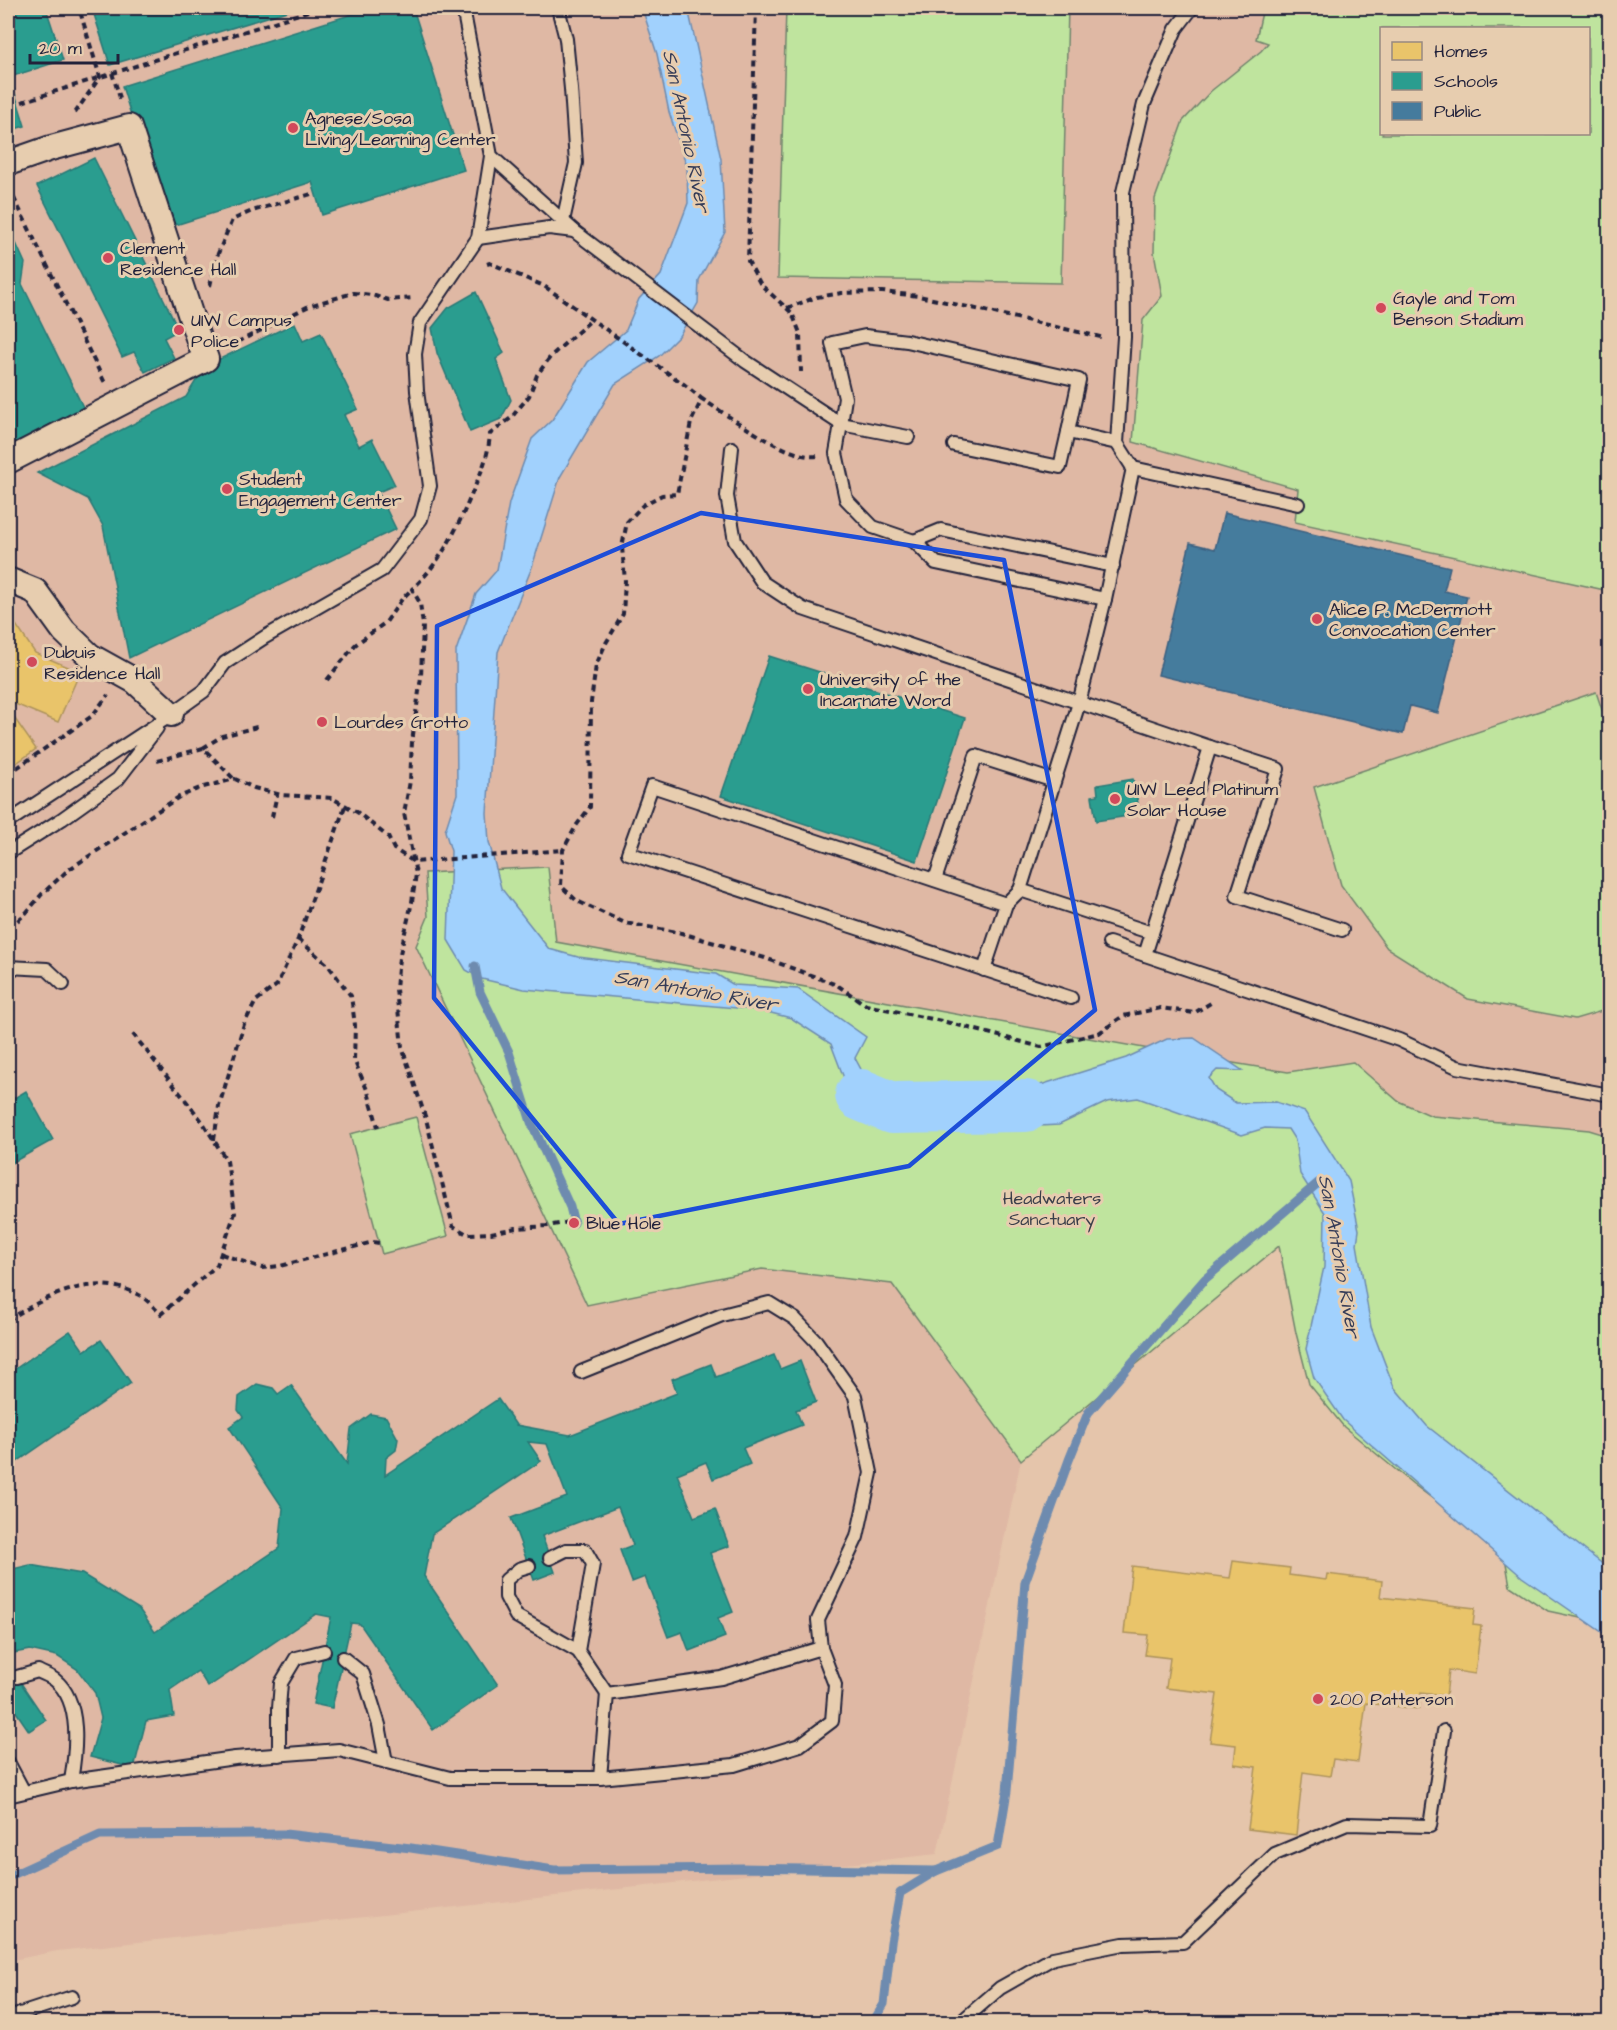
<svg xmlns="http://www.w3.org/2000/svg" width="1617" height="2030" font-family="'Architects Daughter',sans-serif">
<rect width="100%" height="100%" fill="#e5c5ab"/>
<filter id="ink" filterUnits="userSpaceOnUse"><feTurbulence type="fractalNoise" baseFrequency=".0167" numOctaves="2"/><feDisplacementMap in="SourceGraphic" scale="12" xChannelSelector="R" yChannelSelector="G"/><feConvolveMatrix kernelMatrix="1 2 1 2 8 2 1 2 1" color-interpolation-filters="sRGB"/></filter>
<g filter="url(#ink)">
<!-- built -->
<path fill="#dfb8a4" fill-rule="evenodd" d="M 8,8 L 1609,8 L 1609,1620 L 1548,1611 L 1510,1586 L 1504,1552 L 1413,1484 L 1344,1427 L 1309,1384 L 1296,1333 L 1278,1246 L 1021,1460 L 937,1854 L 57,1951 L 8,1961 ZM 1382,28 L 1588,28 L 1588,134 L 1382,134 Z"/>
<!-- green -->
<g fill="#bfe49e" stroke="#70836c" stroke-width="1.5" fill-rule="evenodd">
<path d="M 786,8 L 1068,8 L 1061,283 L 778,278 Z"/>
<path d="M 1263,8 L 1284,8 L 1296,10 L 1298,8 L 1609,8 L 1609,591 L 1295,522 L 1298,489 L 1133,442 L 1143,320 L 1162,296 L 1154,252 L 1155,199 L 1183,121 L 1211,91 L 1261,51 L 1268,43 L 1256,39 ZM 1382,28 L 1588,28 L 1588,134 L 1382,134 Z"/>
<path d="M 1596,692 L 1610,733 L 1609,1009 L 1575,1019 L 1468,999 L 1387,948 L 1341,885 L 1314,787 Z"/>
<path d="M 548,867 L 556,942 L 1166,1052 L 1288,1072 L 1353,1062 L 1398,1101 L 1432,1116 L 1589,1130 L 1609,1136 L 1609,1620 L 1599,1622 L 1548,1611 L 1510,1586 L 1504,1552 L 1413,1484 L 1344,1427 L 1309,1384 L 1296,1333 L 1279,1246 L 1021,1460 L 892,1284 L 762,1269 L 587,1305 L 416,946 L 428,917 L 425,873 Z"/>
<path d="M 416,1117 L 448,1236 L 382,1254 L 350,1134 Z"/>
</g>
<!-- water -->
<path fill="#a1d1fd" stroke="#6e8baf" stroke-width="1.5" d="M 642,8 L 688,8 L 721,159 L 725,232 L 699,280 L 698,303 L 679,336 L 659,356 L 615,384 L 560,477 L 532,567 L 498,652 L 487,813 L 489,842 L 501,888 L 549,949 L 578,957 L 716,974 L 734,985 L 798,989 L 866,1037 L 855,1058 L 870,1086 L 946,1113 L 964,1098 L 968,1086 L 986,1083 L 1034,1087 L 1126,1058 L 1167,1039 L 1194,1038 L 1243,1071 L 1217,1070 L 1209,1078 L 1216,1090 L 1236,1103 L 1276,1102 L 1305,1112 L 1349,1181 L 1359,1230 L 1357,1244 L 1371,1327 L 1394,1387 L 1427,1426 L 1609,1569 L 1609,1637 L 1522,1577 L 1343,1420 L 1314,1378 L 1306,1349 L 1324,1267 L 1325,1213 L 1300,1174 L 1295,1140 L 1288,1129 L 1265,1128 L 1242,1135 L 1138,1098 L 1107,1102 L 1059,1125 L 956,1130 L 883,1119 L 856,1103 L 850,1094 L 831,1044 L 791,1018 L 759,1010 L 524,989 L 482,979 L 466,970 L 448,940 L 451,851 L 445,831 L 457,794 L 456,651 L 476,594 L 497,570 L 509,503 L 532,439 L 552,420 L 588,362 L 626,330 L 639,299 L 661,275 L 688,203 L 687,167 L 669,112 L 657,54 Z"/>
<!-- homes -->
<g fill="#e9c46a" stroke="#ad935c" stroke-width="1.5">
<path d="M 8,613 L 35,653 L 80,672 L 58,722 L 8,701 Z"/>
<path d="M 8,709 L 36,749 L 8,769 Z"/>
<path d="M 1233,1561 L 1290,1568 L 1289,1575 L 1326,1580 L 1327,1574 L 1382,1581 L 1380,1597 L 1475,1608 L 1473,1625 L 1481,1626 L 1475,1674 L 1449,1670 L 1446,1696 L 1421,1693 L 1419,1709 L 1366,1703 L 1358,1762 L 1333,1759 L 1330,1776 L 1303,1772 L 1296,1835 L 1248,1829 L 1256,1767 L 1234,1764 L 1236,1745 L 1210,1742 L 1217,1694 L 1166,1688 L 1170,1658 L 1145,1655 L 1148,1635 L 1124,1633 L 1132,1566 L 1230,1578 Z"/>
</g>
<!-- schools -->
<g fill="#2a9d8f" stroke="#287876" stroke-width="1.5">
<path d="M 8,8 L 46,8 L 63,60 L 10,77 L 25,126 L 8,131 Z"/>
<path d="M 92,8 L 297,8 L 110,65 Z"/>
<path d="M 372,8 L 413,8 L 464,170 L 322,215 L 312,182 L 166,228 L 122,86 Z"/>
<path d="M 94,158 L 179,330 L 164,338 L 174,358 L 145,372 L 134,352 L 122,357 L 37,186 Z"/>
<path d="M 8,231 L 16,243 L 25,263 L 22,284 L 84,409 L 8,448 Z"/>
<path d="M 476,292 L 504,353 L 496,359 L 511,400 L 501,419 L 470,432 L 437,353 L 432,328 L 448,308 Z"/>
<path d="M 295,323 L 303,341 L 321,333 L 358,409 L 344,415 L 359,446 L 372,439 L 395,485 L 378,492 L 396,529 L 129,658 L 103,526 L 88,499 L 37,473 L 186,397 L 205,366 Z"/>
<path d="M 769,656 L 965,718 L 917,861 L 721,796 Z"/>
<path d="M 1133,779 L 1138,803 L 1133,803 L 1135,815 L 1096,821 L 1092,796 L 1098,795 L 1097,785 Z"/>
<path d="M 26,1091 L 53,1140 L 8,1165 L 8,1098 L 11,1100 Z"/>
<path d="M 70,1331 L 84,1351 L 101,1340 L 131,1383 L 8,1468 L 8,1374 Z"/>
<path d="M 774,1355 L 780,1369 L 800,1361 L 816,1402 L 796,1410 L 802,1425 L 743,1448 L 750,1464 L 713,1479 L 706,1462 L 677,1474 L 694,1517 L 715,1509 L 729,1546 L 710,1553 L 733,1612 L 718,1618 L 725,1637 L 689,1651 L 682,1632 L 668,1637 L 645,1577 L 632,1582 L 620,1550 L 633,1545 L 618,1507 L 542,1536 L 555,1572 L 534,1580 L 511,1518 L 567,1497 L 547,1444 L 528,1442 L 541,1461 L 432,1534 L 424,1576 L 498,1685 L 433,1730 L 360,1624 L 351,1623 L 332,1708 L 313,1704 L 331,1617 L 316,1614 L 208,1687 L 198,1671 L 170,1690 L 174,1716 L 146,1721 L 134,1768 L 90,1757 L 101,1718 L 95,1693 L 77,1669 L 57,1656 L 30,1650 L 8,1654 L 8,1570 L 30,1565 L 82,1574 L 139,1609 L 155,1632 L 279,1548 L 283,1508 L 229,1427 L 243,1417 L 238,1410 L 239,1397 L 257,1384 L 273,1388 L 278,1394 L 291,1385 L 347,1464 L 351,1429 L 371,1414 L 386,1417 L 398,1439 L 396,1450 L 386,1458 L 385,1475 L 498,1399 L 516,1425 L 570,1435 L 677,1393 L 672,1379 L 711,1364 L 716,1377 Z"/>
<path d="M 8,1664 L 46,1720 L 29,1731 L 8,1700 Z"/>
</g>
<!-- public -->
<path fill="#457b9d" stroke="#3a6080" stroke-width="1.5" d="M 1224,513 L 1450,567 L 1444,591 L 1467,596 L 1438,713 L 1410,706 L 1403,734 L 1158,675 L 1190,543 L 1215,549 Z"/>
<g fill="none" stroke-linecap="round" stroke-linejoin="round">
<!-- stream -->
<g stroke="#6e8baf" stroke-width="9">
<path d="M 475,966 L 480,992 L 509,1052 L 531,1122 L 570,1207 L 574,1223"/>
<path d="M 8,1877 L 100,1835 L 285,1834 L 411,1848 L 554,1870 L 742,1868 L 936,1871"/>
<path d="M 873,2022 L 884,2004 L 891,1942 L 900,1893 L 936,1871 L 998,1846 L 1007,1791 L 1025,1582 L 1069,1460 L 1088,1413 L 1205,1279 L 1318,1183"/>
</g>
<!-- river -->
<path stroke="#a1d1fd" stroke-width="52" d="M 861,1095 L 892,1108 L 1026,1106"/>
<!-- lane casing -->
<g stroke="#22223b" stroke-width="16">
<g id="lane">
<path d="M 463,8 L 491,156 L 574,231 L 745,361 L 841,424 L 836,453 L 846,499 L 873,527 L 914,541 L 936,563 L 1105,599"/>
<path d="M 558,8 L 566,39 L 571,89 L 576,163 L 563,221"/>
<path d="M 1192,8 L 1176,29 L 1144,104 L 1123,192 L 1124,337 L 1117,443 L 1133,468 L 1298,504"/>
<path d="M 478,238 L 549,228 L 574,231"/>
<path d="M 908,437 L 841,424 L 845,398 L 832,343 L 865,336 L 907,341 L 1079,380 L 1068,432 L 1117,443"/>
<path d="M 954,445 L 1060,467 L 1068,432"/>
<path d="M 732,448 L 727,496 L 735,541 L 762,582 L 803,609 L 1210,747 L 1152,933"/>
<path d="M 1133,468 L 1105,599 L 1079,703 L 1020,890 L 1152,933 L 1145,955 L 1399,1040 L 1457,1067 L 1610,1095"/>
<path d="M 914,541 L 941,530 L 1113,566"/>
<path d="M 1210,747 L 1278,769 L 1237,896 L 1342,930"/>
<path d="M 8,822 L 162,721 L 204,691 L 225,663 L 265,637 L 382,570 L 421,519 L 430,486 L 417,391 L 415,354 L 420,323 L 478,238 L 491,156"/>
<path d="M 8,853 L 62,819 L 118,779 L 157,728"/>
<path d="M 935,880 L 976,756 L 1054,781"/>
<path d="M 1006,904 L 652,786 L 628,853 L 1071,998"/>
<path d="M 1109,943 L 1145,955"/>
<path d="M 8,967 L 47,969 L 63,984"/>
<path d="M 984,970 L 1006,904 L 1020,890"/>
<path d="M 550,1558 L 566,1550 L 585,1550 L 593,1564 L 578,1651 L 607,1694"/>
<path d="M 529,1566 L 519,1569 L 506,1580 L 506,1597 L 516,1616 L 578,1651"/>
<path d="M 343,1658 L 363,1674 L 379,1725 L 386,1762"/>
<path d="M 17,1677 L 38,1671 C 43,1674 50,1676 55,1680 C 82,1702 76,1751 71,1781"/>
<path d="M 279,1755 L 279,1708 L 281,1683 L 296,1658 L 324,1651"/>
<path d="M 8,1762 L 24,1792"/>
<path d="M 600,1778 L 607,1694 L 721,1678 L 821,1648"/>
<path d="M 8,1796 L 71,1781 L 235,1758 L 339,1750 L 450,1778 L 600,1778 L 734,1765 L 800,1745 L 832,1721 L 835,1685 L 821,1648 L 818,1620 L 857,1537 L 871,1473 L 855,1396 L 816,1341 L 795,1319 L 769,1303 L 722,1315 L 581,1372"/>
<path d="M 8,2018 L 72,1997"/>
<path d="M 961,2022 L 1000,1988 L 1053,1958 L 1123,1944 L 1183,1942 L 1275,1854 L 1347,1824 L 1430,1826 L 1444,1731"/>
</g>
</g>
<!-- street casing -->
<g stroke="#22223b" stroke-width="28">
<g id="street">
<path d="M 8,163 L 51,148 L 129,127 L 196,332 L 206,359 L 8,461"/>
<path d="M 8,580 L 35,591 L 64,631 L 90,656 L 135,681 L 171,714"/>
</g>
</g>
<!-- path -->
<g stroke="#22223b" stroke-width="4" stroke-dasharray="6 4.5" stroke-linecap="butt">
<path d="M 756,8 L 748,261 L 761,285 L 792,313 L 800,333 L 801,372"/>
<path d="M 112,73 L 121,101"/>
<path d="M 22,102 L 318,8"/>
<path d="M 75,113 L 100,77 L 79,8"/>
<path d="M 9,188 L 105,383"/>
<path d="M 487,264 L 490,263 L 544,286 L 685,385 L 702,399"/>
<path d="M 210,286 L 217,256 L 232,220 L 252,211 L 315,193"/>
<path d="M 787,308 L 817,297 L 842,293 L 882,292 L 919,296 L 1105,338"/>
<path d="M 228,347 L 309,306 L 353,293 L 372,295 L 388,300 L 412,298"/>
<path d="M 817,456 C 790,461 726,414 702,399 L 691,422 L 677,494 L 662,495 L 643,505 L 627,522 L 622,547 L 625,581 L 623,614 L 606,643 L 596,665 L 591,702 L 590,807 L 576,826 L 563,850 L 561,886 L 577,901 L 625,923 L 678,932 L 765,958 L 837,985 L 866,1005 L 946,1022 L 1041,1047 L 1099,1033 L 1123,1016 L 1161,1008 L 1194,1013 L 1214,1001"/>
<path d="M 327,680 L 355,645 L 386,622 L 402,599 L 412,589"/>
<path d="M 203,748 L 222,736 L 257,727"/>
<path d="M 157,761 L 203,748 L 234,779"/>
<path d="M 8,774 L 92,716 L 108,695"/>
<path d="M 272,817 L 277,794"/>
<path d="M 8,924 L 15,923 L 26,913 L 42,894 L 68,870 L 179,797 L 200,788 L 235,779 L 254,788 L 281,795 L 332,798 L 357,812 L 388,837 L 394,849 L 414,862 L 563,850"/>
<path d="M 298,939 L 328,965 L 351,996 L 355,1025 L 354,1060 L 368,1092 L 378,1127"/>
<path d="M 214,1140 L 219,1106 L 244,1024 L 256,1001 L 277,985 L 298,939 L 345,806"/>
<path d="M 569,1222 L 548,1226 L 516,1228 L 491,1233 L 467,1234 L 453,1226 L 426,1119 L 402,1047 L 396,989 L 399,958 L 412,902 L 416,874 L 404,813 L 410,781 L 412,742 L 421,677 L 423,625 L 420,603 L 412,589 C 442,561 457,529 473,491 C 482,470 488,458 490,434 L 511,418 L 529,396 L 537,375 L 551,356 L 591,320"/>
<path d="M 221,1254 L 262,1268 L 280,1266 L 373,1242 L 379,1243"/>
<path d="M 8,1320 C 47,1296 93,1271 139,1295 C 147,1299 154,1308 161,1314 L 217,1265 L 235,1213 L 227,1161 L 202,1121 L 133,1034"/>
</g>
<!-- lane -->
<use href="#lane" stroke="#e7cdaf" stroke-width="12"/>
<!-- street -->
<use href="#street" stroke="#e7cdaf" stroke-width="24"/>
</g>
</g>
<!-- marked area -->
<path fill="none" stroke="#1d4ed8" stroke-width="4.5" stroke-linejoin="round" d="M 701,513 L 1004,560 L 1095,1010 L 909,1166 L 619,1224 L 434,998 L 437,626 Z"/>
<!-- markers -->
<g fill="#d1495b" stroke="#e7cdaf" stroke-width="2">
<circle cx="293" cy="128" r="6"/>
<circle cx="108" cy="258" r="6"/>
<circle cx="1381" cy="308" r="6"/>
<circle cx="179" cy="330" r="6"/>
<circle cx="227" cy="489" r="6"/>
<circle cx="1317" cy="619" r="6"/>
<circle cx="32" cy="662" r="6"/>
<circle cx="808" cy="689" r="6"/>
<circle cx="322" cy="722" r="6"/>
<circle cx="1115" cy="799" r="6"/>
<circle cx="574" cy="1223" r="6"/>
<circle cx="1318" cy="1699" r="6"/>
</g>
<g text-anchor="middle" stroke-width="6" stroke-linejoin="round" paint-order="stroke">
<!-- poi labels -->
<g font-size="18" fill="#22223b" stroke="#e7cdaf" text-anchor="start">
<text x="305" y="124">Agnese/Sosa<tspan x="305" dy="21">Living/Learning Center</tspan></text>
<text x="120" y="254">Clement<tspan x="120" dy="21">Residence Hall</tspan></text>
<text x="1393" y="304">Gayle and Tom<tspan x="1393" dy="21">Benson Stadium</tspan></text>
<text x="191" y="326">UIW Campus<tspan x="191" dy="21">Police</tspan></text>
<text x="239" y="485">Student<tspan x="239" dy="21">Engagement Center</tspan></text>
<text x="1329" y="615">Alice P. McDermott<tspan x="1329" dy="21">Convocation Center</tspan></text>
<text x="44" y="658">Dubuis<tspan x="44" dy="21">Residence Hall</tspan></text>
<text x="820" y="685">University of the<tspan x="820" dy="21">Incarnate Word</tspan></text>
<text x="334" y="728">Lourdes Grotto</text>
<text x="1127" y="795">UIW Leed Platinum<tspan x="1127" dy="21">Solar House</tspan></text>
<text x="586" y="1229">Blue Hole</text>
<text x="1330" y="1705">200 Patterson</text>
</g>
<!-- park labels -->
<g font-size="18" fill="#3a3f4a" stroke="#e7cdaf">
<text x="1052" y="1204">Headwaters<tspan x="1052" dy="21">Sanctuary</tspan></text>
</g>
<!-- water labels -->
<g font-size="20" font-style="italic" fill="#353c58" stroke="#e7cdaf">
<text transform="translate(687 131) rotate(78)" y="7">San Antonio River</text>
<text transform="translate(696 990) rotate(10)" y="7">San Antonio River</text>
<text transform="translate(1340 1256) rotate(80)" y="7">San Antonio River</text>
</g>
</g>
<!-- margin -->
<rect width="1617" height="2030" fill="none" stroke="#e7cdaf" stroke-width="30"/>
<rect x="15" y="15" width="1587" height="2000" fill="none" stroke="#22223b" stroke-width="2" filter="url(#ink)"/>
<!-- legend -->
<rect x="1380" y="27" width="210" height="108" fill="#e7cdaf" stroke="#988981" stroke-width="1.5"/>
<rect x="1392" y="42" width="30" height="18" fill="#e9c46a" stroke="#988981" stroke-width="1.5"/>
<text x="1434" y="57" font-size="18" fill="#22223b">Homes</text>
<rect x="1392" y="72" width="30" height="18" fill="#2a9d8f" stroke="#988981" stroke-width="1.5"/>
<text x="1434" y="87" font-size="18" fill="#22223b">Schools</text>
<rect x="1392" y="102" width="30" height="18" fill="#457b9d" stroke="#988981" stroke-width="1.5"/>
<text x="1434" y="117" font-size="18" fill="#22223b">Public</text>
<!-- scale -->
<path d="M30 54v9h88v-9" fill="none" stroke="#22223b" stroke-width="3"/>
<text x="39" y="54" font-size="18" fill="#22223b" stroke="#e7cdaf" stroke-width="4.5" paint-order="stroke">20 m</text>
</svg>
